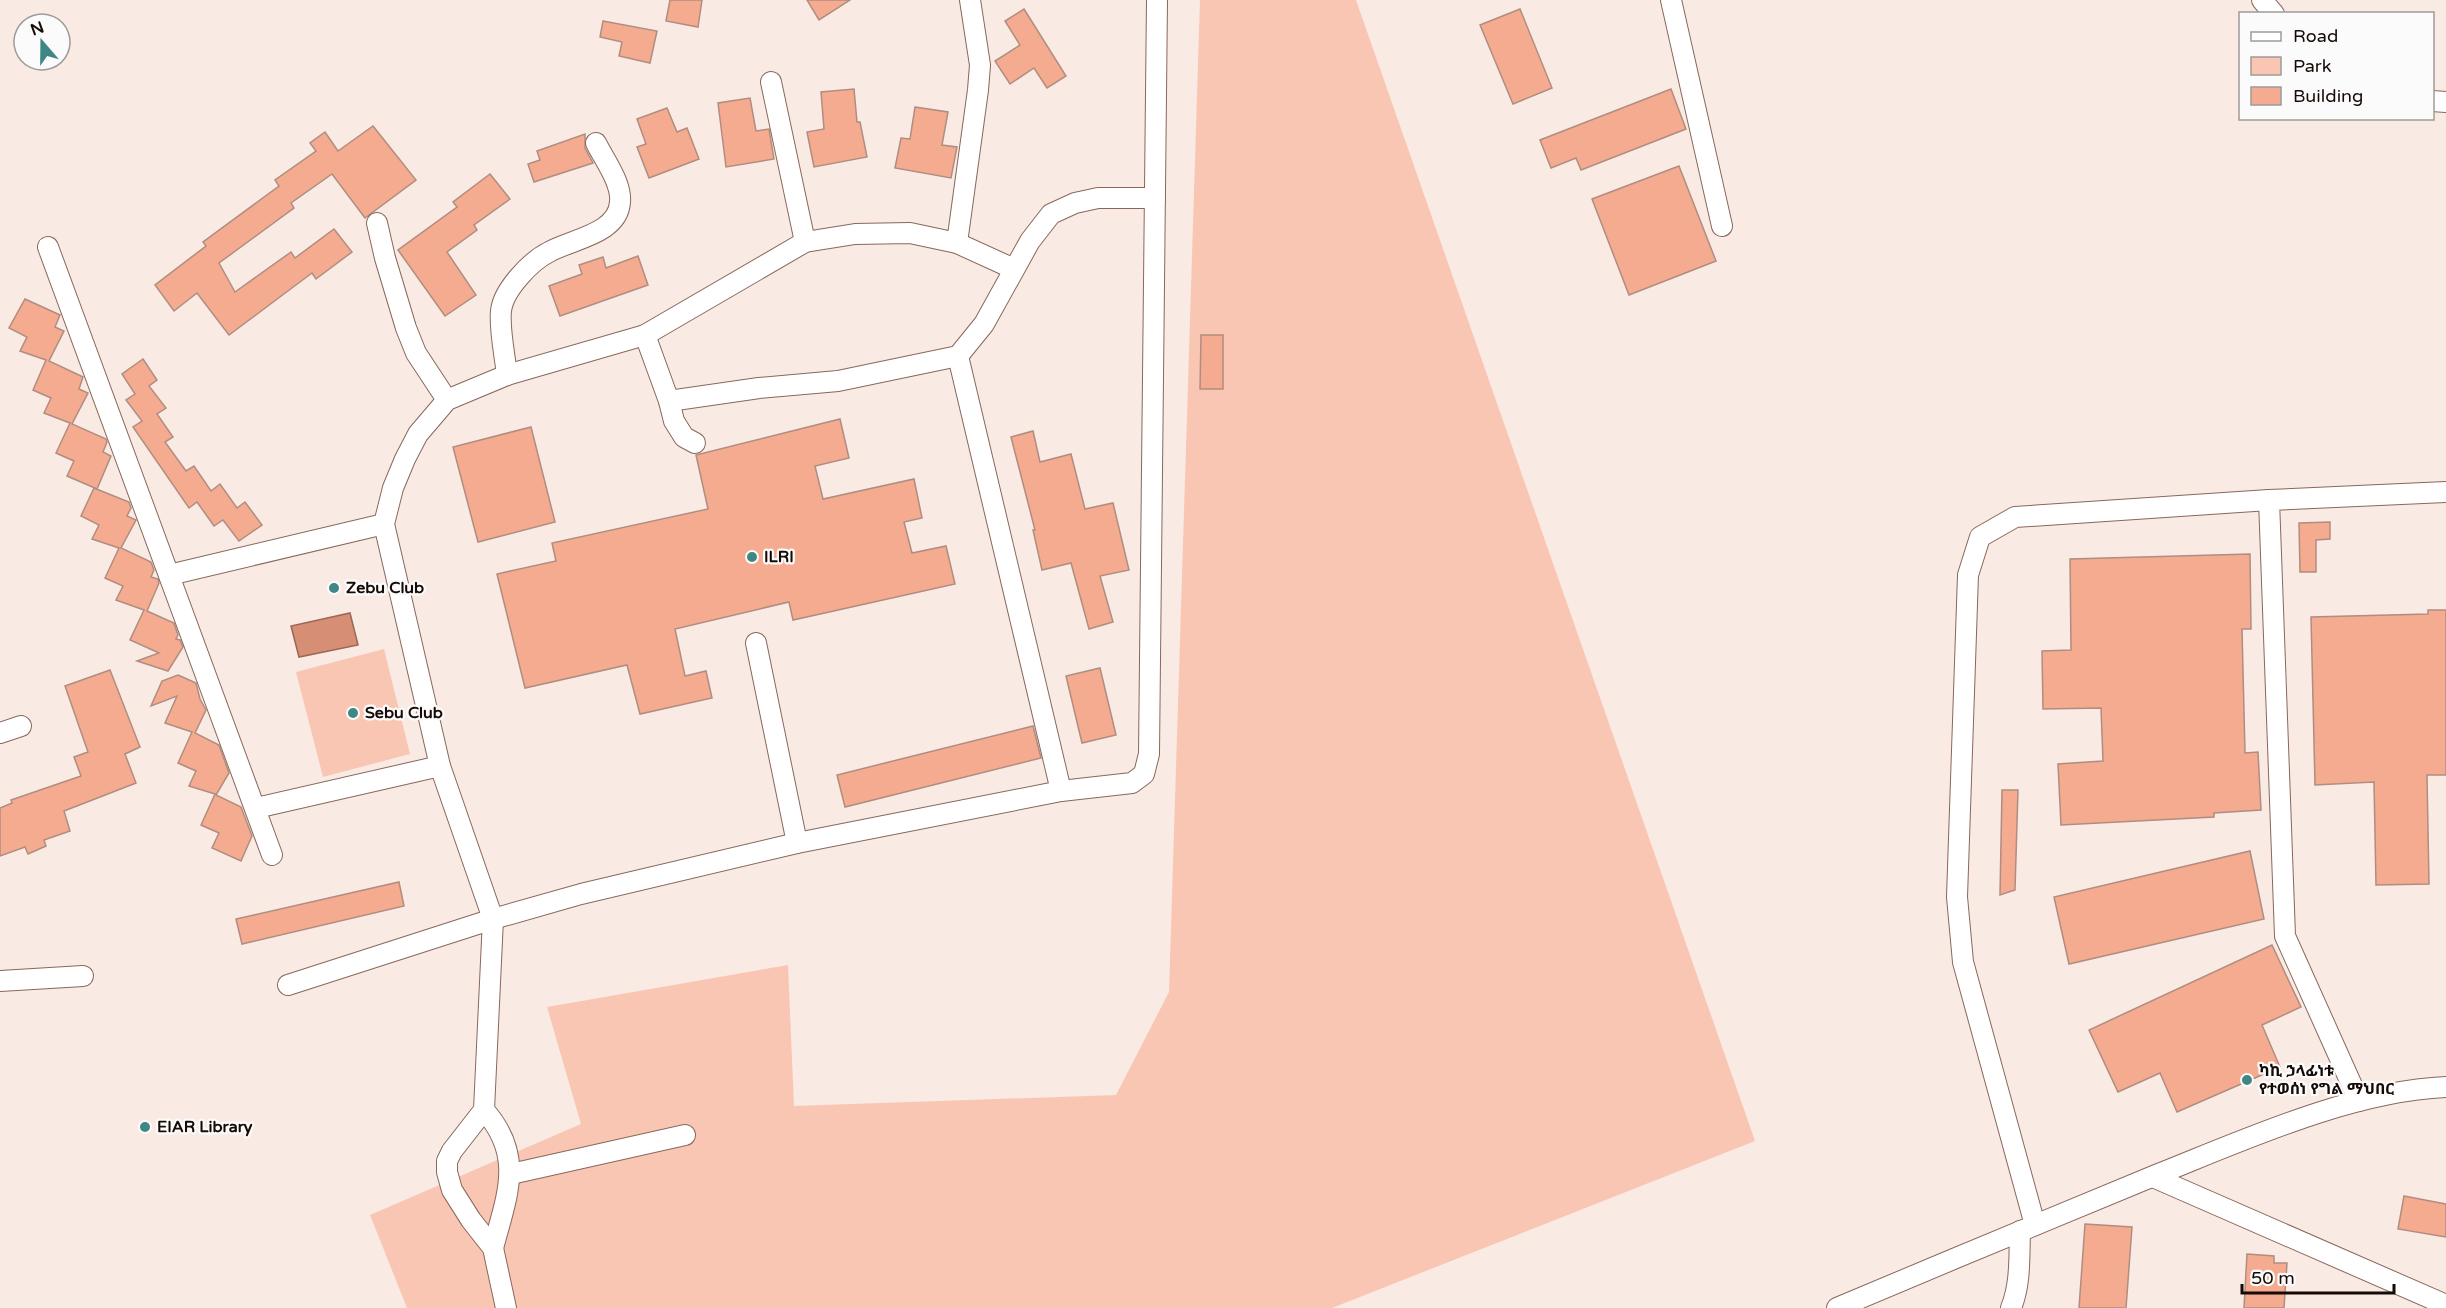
<svg xmlns="http://www.w3.org/2000/svg" width="2446" height="1308" font-family="'Varela Round','Noto Sans Ethiopic',sans-serif">
	<rect width="100%" height="100%" fill="#faeae4"/>
	<g fill="#f9c6b3">
		<path d="M1200,0H1356L1755,1141L1332,1308H407L370,1215L581,1124L547,1007L788,965L794,1106L1116,1095L1169,992Z"/>
		<path d="M384,649L410,754L323,777L296,672Z"/>
	</g>
	<path fill="#d68f74" stroke="#9c6753" stroke-width="1.5" d="M350,613L358,645L299,657L291,626Z"/>
	<g fill="#f4ab8f" stroke="#b08d80" stroke-width="1.5">
		<path d="M670,0H702L698,27L666,21Z"/>
		<path d="M807,0H850L819,20Z"/>
		<path d="M1024,9L1066,76L1047,88L1034,68L1010,84L995,61L1020,45L1005,21Z"/>
		<path d="M1520,9L1552,88L1513,104L1480,25Z"/>
		<path d="M603,21L657,31L650,63L619,56L622,42L600,37Z"/>
		<path d="M854,89L857,122H860L867,157L814,167L807,132L824,129L821,92Z"/>
		<path d="M1671,89L1686,129L1581,170L1576,158L1551,168L1540,140Z"/>
		<path d="M750,98L756,131L769,129L774,159L726,167L718,103Z"/>
		<path d="M915,107L948,112L942,145L957,147L951,178L895,168L901,138L910,139Z"/>
		<path d="M667,108L677,132L687,128L699,159L649,178L637,147L646,144L637,119Z"/>
		<path d="M373,126L416,180L365,218L332,174L291,203L294,208L219,263L235,292L291,252L295,258L334,229L352,252L316,279L312,273L229,335L197,293L174,311L155,285L206,246L203,242L279,186L275,180L316,151L310,143L325,132L338,151Z"/>
		<path d="M585,134V148L593,163L534,182L528,164L540,160L537,151Z"/>
		<path d="M1679,166L1716,261L1629,295L1592,199Z"/>
		<path d="M490,174L510,199L474,225L477,230L447,252L476,295L445,316L398,250L457,207L453,202Z"/>
		<path d="M638,256L648,285L560,316L549,286L582,274L579,265L603,257L606,268Z"/>
		<path d="M25,299L60,315L55,327L64,331L49,361L83,377L79,389L88,393L72,424L106,439L107,442L103,452L111,456L97,489L67,476L74,461L56,453L70,423L44,413L51,398L33,390L46,360L20,351L27,337L9,328Z"/>
		<path d="M1201,335H1223V389H1200Z"/>
		<path d="M143,359L157,380L149,386L166,408L157,414L173,437L165,442L186,471L194,466L211,491L220,484L237,508L245,502L262,525L239,541L223,520L214,526L197,502L189,508L133,427L142,421L126,400L135,394L122,374Z"/>
		<path d="M840,419L849,458L815,466L823,499L914,479L922,518L904,522L912,553L946,546L955,584L793,620L789,602L675,629L685,676L706,671L712,698L640,714L627,665L525,688L497,574L556,561L552,543L708,509L696,455Z"/>
		<path d="M531,427L555,522L478,542L453,447Z"/>
		<path d="M1033,431L1040,462L1071,454L1085,509L1113,503L1129,570L1100,576L1113,622L1089,629L1071,563L1042,570L1033,530H1035L1011,437Z"/>
		<path d="M94,488L129,502L131,508L127,516L136,520L121,548L151,562L154,570L151,577L158,579L159,583L147,611L174,623L178,635L176,639L180,640L183,647L168,671L137,661L159,653L130,640L144,610L116,600L123,586L105,578L119,548L92,539L99,525L81,516Z"/>
		<path d="M2330,522V539L2316,540V572H2300L2299,523Z"/>
		<path d="M2250,554L2251,629H2242L2245,753L2258,752L2261,810L2214,813V817L2061,825L2058,764L2103,761L2101,708L2043,709L2042,651L2071,650L2070,559Z"/>
		<path d="M2428,610H2446V775H2427L2429,884L2376,885L2374,782L2315,785L2311,617L2428,614Z"/>
		<path d="M1100,668L1116,735L1082,743L1066,676Z"/>
		<path d="M110,670L140,747L125,754L136,783L64,811L70,831L44,840L46,846L28,854L25,847L0,856V808L12,803L11,800L81,776L74,757L88,752L65,686Z"/>
		<path d="M178,675L196,683L200,699L206,710L195,733L219,745L229,773L216,795L241,807L252,836L241,861L212,848L219,833L201,825L215,794L189,786L196,771L178,763L192,732L165,723L177,696L151,706L162,681Z"/>
		<path d="M1033,726L1041,758L845,807L837,775Z"/>
		<path d="M2002,790H2018L2015,890L2000,895Z"/>
		<path d="M2250,851L2264,919L2069,964L2054,897Z"/>
		<path d="M399,882L404,906L242,944L236,919Z"/>
		<path d="M2272,945L2301,1007L2262,1025L2280,1067L2177,1112L2160,1073L2118,1092L2089,1030Z"/>
		<path d="M2404,1196L2446,1204V1237L2398,1229Z"/>
		<path d="M2085,1224L2132,1227L2126,1308H2079Z"/>
		<path d="M2247,1254L2274,1256V1263H2287L2284,1308H2244Z"/>
	</g>
	<g fill="none" stroke-linecap="round" stroke-linejoin="round">
		<defs>
			<g id="minor">
				<path d="M970,0L980,65L978,90L957,243L910,233L855,234L805,242L645,335L507,375L447,400L418,434L405,459L393,488L384,524L440,766L493,919L581,894L797,843L1061,791L1132,783L1144,774L1149,754L1157,0"/>
				<path d="M1671,0L1722,226"/>
				<path d="M2262,0L2274,14"/>
				<path d="M771,82L805,242"/>
				<path d="M2432,101L2446,102"/>
				<path d="M377,223L385,258L406,328L416,353L447,400"/>
				<path d="M957,243L1014,269"/>
				<path d="M48,247L272,855"/>
				<path d="M645,335L669,401L674,421L684,437L695,443"/>
				<path d="M958,356L1061,791"/>
				<path d="M507,375C505,356 499,329 501,311C503,290 531,261 549,252C572,239 618,234 620,202C622,183 604,159 596,143"/>
				<path d="M669,401L759,388L838,381L958,356L984,324L1030,241L1051,214L1075,203L1098,198H1155"/>
				<path d="M169,575L384,524"/>
				<path d="M756,643L797,843"/>
				<path d="M0,733L21,726"/>
				<path d="M256,808L440,766"/>
				<path d="M0,981L83,976"/>
				<path d="M288,985L493,919L484,1110L452,1151L447,1161V1172L452,1190L471,1220L493,1248L506,1308"/>
				<path d="M2359,1101L2285,936L2269,500L2446,492"/>
				<path d="M484,1110C525,1156 507,1195 493,1248"/>
				<path d="M511,1174L685,1135"/>
				<path d="M2153,1177L2446,1305"/>
				<path d="M2035,1225L1963,962L1957,897L1968,575L1980,537L2015,517L2269,500"/>
				<path d="M1837,1308C1943,1263 2050,1219 2156,1175C2244,1140 2351,1091 2446,1087"/>
				<path d="M2011,1308C2021,1283 2019,1257 2020,1231"/>
			</g>
		</defs>
		<use href="#minor" stroke="#88685b" stroke-width="22"/>
		<use href="#minor" stroke="#fff" stroke-width="20"/>
	</g>
	<g fill="#3f8784" stroke="#fbfbfb" stroke-width="2">
		<circle cx="752" cy="557" r="6"/>
		<circle cx="334" cy="588" r="6"/>
		<circle cx="353" cy="713" r="6"/>
		<circle cx="2247" cy="1080" r="6"/>
		<circle cx="145" cy="1127" r="6"/>
	</g>
	<g text-anchor="middle" dominant-baseline="central" stroke-width="4.5" stroke-linejoin="round" paint-order="stroke">
		<g font-size="16" font-weight="bold" fill="#160a06" stroke="#fbfbfb" text-anchor="start">
			<text x="764" y="557">ILRI</text>
			<text x="346" y="588">Zebu Club</text>
			<text x="365" y="713">Sebu Club</text>
			<text x="2259" y="1071">ካኪ ኃላፊነቱ<tspan x="2259" dy="18">የተወሰነ የግል ማህበር</tspan></text>
			<text x="157" y="1127">EIAR Library</text>
		</g>
	</g>
	<rect x="2239" y="12" width="195" height="108" fill="#fbfbfb" stroke="#9f9b99" stroke-width="1.5"/>
	<rect x="2251" y="32" width="30" height="9" fill="#ffffff" stroke="#9f9b99" stroke-width="1.5"/>
	<text x="2293" y="42" font-size="18" fill="#160a06">Road</text>
	<rect x="2251" y="57" width="30" height="18" fill="#f9c6b3" stroke="#9f9b99" stroke-width="1.5"/>
	<text x="2293" y="72" font-size="18" fill="#160a06">Park</text>
	<rect x="2251" y="87" width="30" height="18" fill="#f4ab8f" stroke="#9f9b99" stroke-width="1.5"/>
	<text x="2293" y="102" font-size="18" fill="#160a06">Building</text>
	<g transform="translate(42 42) rotate(340)"><circle r="28" fill="#fbfbfb" stroke="#9f9b99" stroke-width="1.5"/>
	<path d="M0-4.5L10 22L0 15L-10 22Z" fill="#3f8784"/>
	<text y="-9" font-size="16" font-weight="bold" text-anchor="middle" fill="#160a06">N</text>
	</g>
	<path d="M2242 1284v9h152v-9" fill="none" stroke="#160a06" stroke-width="3"/>
	<text x="2251" y="1284" font-size="18" fill="#160a06" stroke="#fbfbfb" stroke-width="4.5" paint-order="stroke">50 m</text>
</svg>
